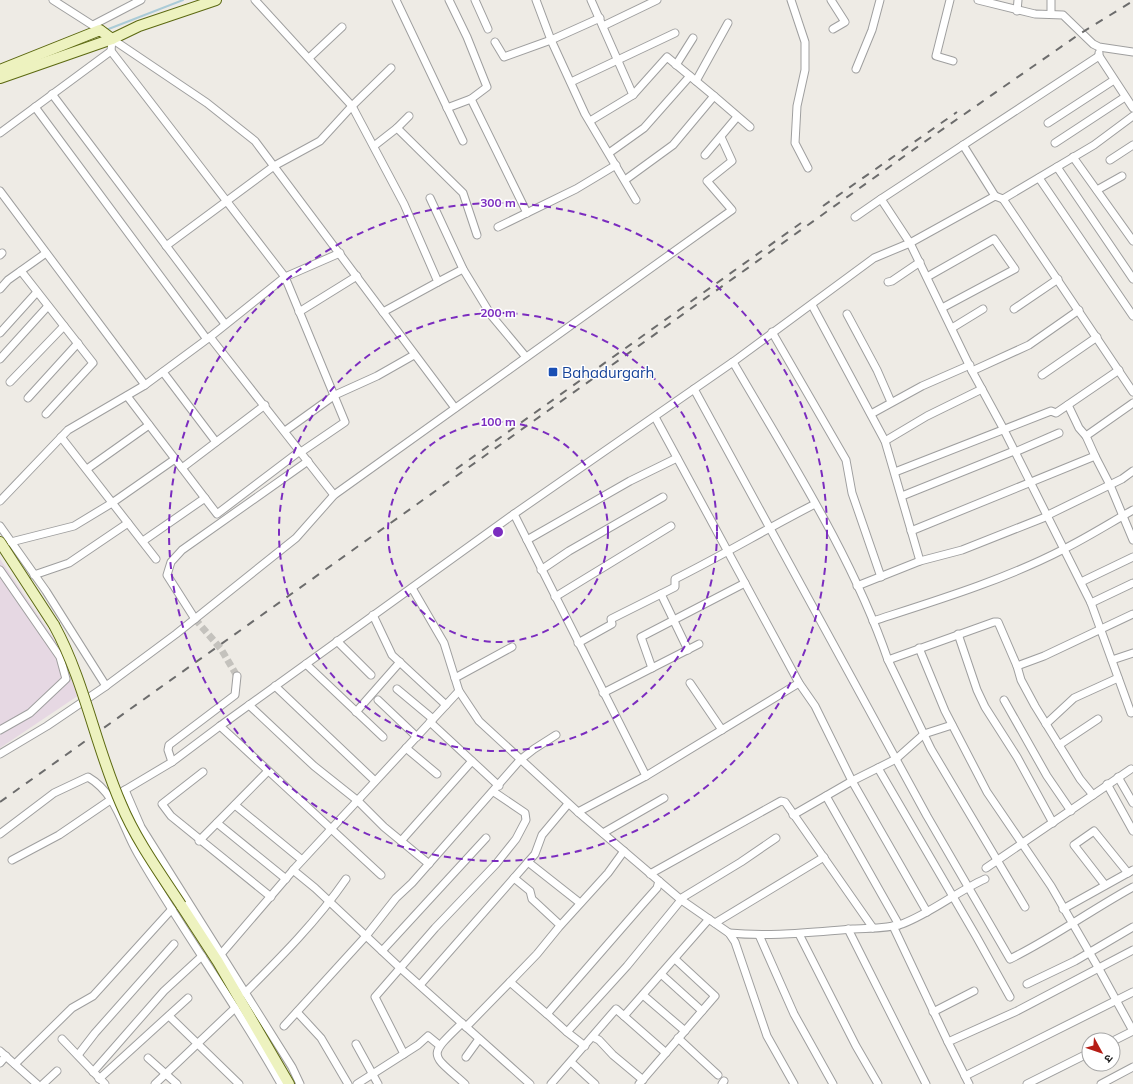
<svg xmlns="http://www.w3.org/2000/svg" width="1133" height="1084" font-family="Mulish,'Noto Sans Devanagari',sans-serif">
	<rect width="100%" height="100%" fill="#eeebe5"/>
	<path fill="#e6d8e3" d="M0,559L54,639L82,693L0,748Z"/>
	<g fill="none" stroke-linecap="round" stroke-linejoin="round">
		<path stroke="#aacbd7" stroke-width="2" d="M106,30L183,0"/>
		<path stroke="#c4c2bd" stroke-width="7" stroke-dasharray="7 3.5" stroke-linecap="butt" d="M195,619L221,649L237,676"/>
		<defs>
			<g id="street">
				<path d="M53,0L100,30"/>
				<path d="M255,0L352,106L404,204L438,282L383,312"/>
				<path d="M396,0L463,141"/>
				<path d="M475,0L488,29"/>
				<path d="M536,0L551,40L585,114L636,200"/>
				<path d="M591,0L633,95"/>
				<path d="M791,0L805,42V70L797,106L795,143L808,168"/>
				<path d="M831,0L845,22L833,29"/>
				<path d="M950,0L936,56L953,61"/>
				<path d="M978,0L1035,14L1063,15L1093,44L1099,47L1133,52"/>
				<path d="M1017,11L1018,0"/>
				<path d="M1051,14V0"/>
				<path d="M93,25L141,0"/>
				<path d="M603,26L657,0"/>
				<path d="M495,42L504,57L551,40L600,18"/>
				<path d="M111,51L285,277L345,422L301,452"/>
				<path d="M1099,53V56L1133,108"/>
				<path d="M309,58L342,27"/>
				<path d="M676,65L693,38"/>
				<path d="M856,69L872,30L880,0"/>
				<path d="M696,81L728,23"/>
				<path d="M571,82L675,33"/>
				<path d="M52,94L225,324"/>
				<path d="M714,96L750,127"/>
				<path d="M471,99L527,213"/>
				<path d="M35,107L206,338"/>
				<path d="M447,108L471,99L487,87L467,37L449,0"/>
				<path d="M590,121L633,95L667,57L714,96L673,145L625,180"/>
				<path d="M1048,123L1114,80"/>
				<path d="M397,128L409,116"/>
				<path d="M0,133L111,51L112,39L207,103L255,141L455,408"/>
				<path d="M1055,143L1125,97"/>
				<path d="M963,145L995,196"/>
				<path d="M374,146L397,128L463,193L477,235"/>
				<path d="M609,153L644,128L690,76"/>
				<path d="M705,155L737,117"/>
				<path d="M1073,157L1133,241"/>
				<path d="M1110,160L1133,145"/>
				<path d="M1057,167L1133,279"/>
				<path d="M1039,178L1133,316"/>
				<path d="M1097,190L1122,176"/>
				<path d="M0,191L145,385"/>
				<path d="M430,198L463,269L491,315L526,357"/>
				<path d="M1003,199L1133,392"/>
				<path d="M855,217L881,199"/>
				<path d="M498,227L576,189L616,165"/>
				<path d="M166,246L274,166L320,141L352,106L391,68"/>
				<path d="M0,255L2,253"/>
				<path d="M21,271L93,363L46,414"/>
				<path d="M927,277L994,239L1015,269L942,308"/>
				<path d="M438,282L463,269"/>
				<path d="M888,282L892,281L920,262"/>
				<path d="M0,289L8,280L46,253"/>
				<path d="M813,307L885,441L920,561"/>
				<path d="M1014,309L1058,279"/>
				<path d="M1079,310L1029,345L972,371L1003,428L1091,603L1131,713L1133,712"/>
				<path d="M299,312L357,276"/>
				<path d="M847,314L877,370L891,402"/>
				<path d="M952,328L983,309"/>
				<path d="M772,332L846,460L852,493L881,577"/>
				<path d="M0,333L37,292"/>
				<path d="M210,337L334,495"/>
				<path d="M0,359L48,306"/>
				<path d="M733,362C788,457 852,555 888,660L994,622H998L1017,666L1021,680L1035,706L1080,779L1093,795L1131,769"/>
				<path d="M972,371L910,243L881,199L1099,56"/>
				<path d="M163,372L216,442"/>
				<path d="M1042,375L1097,337"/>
				<path d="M10,382L64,326"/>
				<path d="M694,389L927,816L1010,959C1053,938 1091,910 1133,887"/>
				<path d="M127,396L217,514L300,451"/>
				<path d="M28,398L78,343"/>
				<path d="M1068,405L1079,428L1086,436"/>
				<path d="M871,414L922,386L970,365"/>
				<path d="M655,417L799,683L815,706L852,781L927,912"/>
				<path d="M285,431L335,395L377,376L414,355"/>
				<path d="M61,437L156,559"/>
				<path d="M885,441L927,416L982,389"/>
				<path d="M1015,452L1059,433"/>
				<path d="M1095,456L1110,485L1133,540"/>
				<path d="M182,468L265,405"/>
				<path d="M87,469L149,425"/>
				<path d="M895,472L1051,411L1056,413L1119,370"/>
				<path d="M902,496L1014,451"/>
				<path d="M0,501L68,430L145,385L210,337L285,277L340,253"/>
				<path d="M514,514L646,776"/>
				<path d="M1048,515L1122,479L1133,471"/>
				<path d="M0,526L46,591L106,686L176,634L296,538L334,495L732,210L707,181L732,161L721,137"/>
				<path d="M911,531L1095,456L1086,436L1133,403"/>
				<path d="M527,540L630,481L677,458"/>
				<path d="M143,541L205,498"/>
				<path d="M11,542L74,526L112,503L175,459"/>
				<path d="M0,570L60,657L66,679L30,713L0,730"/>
				<path d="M541,570L569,551L663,497"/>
				<path d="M34,575L69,563L128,523"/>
				<path d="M1081,582L1133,557"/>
				<path d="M857,586L920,561L962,550L1048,516"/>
				<path d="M412,588L444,643L459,691L479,721L578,812L680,899L729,933L735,942L767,1036L794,1084"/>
				<path d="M661,594L688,650"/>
				<path d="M555,597L671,526"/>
				<path d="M1091,603L1133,583"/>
				<path d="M373,615L392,655L446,705"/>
				<path d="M195,619L167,575L171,562L182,550L308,461"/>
				<path d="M873,621C938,600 1004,580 1064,549C1088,537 1110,523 1133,510"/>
				<path d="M958,634L977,690L985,707L1017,757L1053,823"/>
				<path d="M337,641L371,675"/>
				<path d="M578,643L612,624L611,619L675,587V579C723,555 768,528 815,504"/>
				<path d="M919,648L945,711L987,792L1051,886L1099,969L1133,1031"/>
				<path d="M888,660L931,749L1025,907"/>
				<path d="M1112,660L1133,653"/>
				<path d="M306,664L383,737"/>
				<path d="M1017,666L1044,656L1133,614"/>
				<path d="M652,668L641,637L745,583"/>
				<path d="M455,678L512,647"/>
				<path d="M690,683L722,730"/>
				<path d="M275,686L375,781"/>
				<path d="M397,689L433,719"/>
				<path d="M603,693L699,644"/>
				<path d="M378,700L417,737"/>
				<path d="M1004,700L1047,776L1071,811"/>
				<path d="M249,705L314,766L358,801L384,827L429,864"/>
				<path d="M356,712L400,662"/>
				<path d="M430,722L472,761"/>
				<path d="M1046,724L1074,698L1118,678"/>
				<path d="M220,726L514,514L733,362L874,258L910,243L995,196L1003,199L1094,145L1133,116"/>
				<path d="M1059,745L1098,719"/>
				<path d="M406,748L437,774"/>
				<path d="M0,754L47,726L106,686"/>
				<path d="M172,762L168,750L169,745L235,695L237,676"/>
				<path d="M878,768L976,936L1010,997"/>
				<path d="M203,772L162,804L171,816L271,897"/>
				<path d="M1118,777L1133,803"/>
				<path d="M1107,784L1133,831"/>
				<path d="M125,790L141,827L292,1067L300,1084"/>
				<path d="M826,796L899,925"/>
				<path d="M235,805L302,860"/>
				<path d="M578,812L646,776L799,683"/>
				<path d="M793,815L852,781L896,759L924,734L952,725"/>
				<path d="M217,823L286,879"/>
				<path d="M603,833L664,798"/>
				<path d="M0,834L54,793L88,777C117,794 122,827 138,854C183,932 237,1005 281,1084"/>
				<path d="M199,841L268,771"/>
				<path d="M401,841L472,761L499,786"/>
				<path d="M12,860L59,835L125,790L172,762L220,726L381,875"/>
				<path d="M528,862L580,903"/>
				<path d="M986,868L1093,795"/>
				<path d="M293,870L315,888L398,966L530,1084"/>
				<path d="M650,874L781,801L785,802L873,928"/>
				<path d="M514,878L530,891L532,899L560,925"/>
				<path d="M1105,885L1074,845L1094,831L1128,873"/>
				<path d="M680,899L741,862L776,838"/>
				<path d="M1063,909L1133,870"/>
				<path d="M715,923L824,857"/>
				<path d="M893,926L948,1042"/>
				<path d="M848,929L926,1084"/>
				<path d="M729,933C770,937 812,932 853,929C869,928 887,929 902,924C931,913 956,892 985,879"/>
				<path d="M799,934L856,1046L878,1084"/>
				<path d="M759,935L794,1014L833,1084"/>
				<path d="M382,951L486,838"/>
				<path d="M222,953L295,868L459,691"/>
				<path d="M661,974L702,1011"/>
				<path d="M1027,984L1075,961L1133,927"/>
				<path d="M420,985L535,854L542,835L568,804"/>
				<path d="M245,993C281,957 317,921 346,879"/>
				<path d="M643,995L685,1031"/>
				<path d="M297,1012L321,1038L348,1084"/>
				<path d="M933,1012L974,991"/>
				<path d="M547,1014L510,982L537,954L559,927L608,873L624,851"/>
				<path d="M169,1016L239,1084"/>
				<path d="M624,1016L709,919"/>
				<path d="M462,1023C427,1057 430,1053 465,1084"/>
				<path d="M284,1026L366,936L396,898L412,883L520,760L534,749L556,735"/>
				<path d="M466,1027L510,982"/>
				<path d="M567,1032L547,1014L641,906L657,888L659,881"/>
				<path d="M593,1037L599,1040L613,1055L643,1080"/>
				<path d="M678,1038L718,1075"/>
				<path d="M62,1039L105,1084"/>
				<path d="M1113,1041L1133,1031"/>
				<path d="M356,1044L378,1084"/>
				<path d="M585,1046L567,1032L627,966L681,900"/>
				<path d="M0,1051L37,1084"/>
				<path d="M404,1054L375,997L435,928L496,864L516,839L526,820L525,813L494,792"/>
				<path d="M78,1055L95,1033L174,944"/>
				<path d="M466,1057L479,1039"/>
				<path d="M148,1058L177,1084"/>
				<path d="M571,1062L595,1084"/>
				<path d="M0,1063L6,1056"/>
				<path d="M15,1064L72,1008L93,996L172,909"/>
				<path d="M93,1072L164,991L202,956"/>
				<path d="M965,1076L1133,992"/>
				<path d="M99,1079L188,998"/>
				<path d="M43,1084L57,1071"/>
				<path d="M155,1084L235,1008"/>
				<path d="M357,1084L418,1045L428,1036L439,1045"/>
				<path d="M551,1084L616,1009L666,1053"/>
				<path d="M639,1084L715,996L675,959"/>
				<path d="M722,1084L724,1081"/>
				<path d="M969,1084L948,1042L1017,1011L1133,950"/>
				<path d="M1027,1084L1089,1053"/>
				<path d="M1101,1084L1133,1067"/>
			</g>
			<g id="secondary">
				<path d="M0,70L100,30L112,39"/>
				<path d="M0,78L112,39L139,26L216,0"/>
				<path d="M0,542L54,625"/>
				<path d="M181,905L218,962L289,1084"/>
			</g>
		</defs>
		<use href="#street" stroke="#9f9f9f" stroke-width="9"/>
		<use href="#secondary" stroke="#5c6911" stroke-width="12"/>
		<use href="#street" stroke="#fff" stroke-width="7"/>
		<use href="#secondary" stroke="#edf2bf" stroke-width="10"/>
		<g stroke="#6c6c6c" stroke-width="2" stroke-dasharray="8 8" stroke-linecap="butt">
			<path d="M823,206L957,112"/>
			<path d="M456,469L801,223"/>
			<path d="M0,802L920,145L1081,33L1133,1"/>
		</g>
		<defs>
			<path id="secondary-bridge" d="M54,625C85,682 95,745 121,804C136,840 160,873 181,905"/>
		</defs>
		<use href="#secondary-bridge" stroke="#5c6911" stroke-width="12" stroke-linecap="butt"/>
		<use href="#secondary-bridge" stroke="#edf2bf" stroke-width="10"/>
	</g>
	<g fill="none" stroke="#7b2cbf" stroke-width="2" stroke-dasharray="7 5">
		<circle cx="498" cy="532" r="110"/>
		<circle cx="498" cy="532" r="219"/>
		<circle cx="498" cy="532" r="329"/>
	</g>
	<rect fill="#1a4fb4" stroke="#fff" stroke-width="1.5" x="548" y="367" width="10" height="10" rx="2"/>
	<g text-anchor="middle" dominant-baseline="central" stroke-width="3" stroke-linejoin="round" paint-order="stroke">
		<g font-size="15" fill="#164399" stroke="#fff" text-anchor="start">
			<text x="562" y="372">Bahadurgarh</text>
		</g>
	</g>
	<circle cx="498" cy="532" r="6" fill="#7b2cbf" stroke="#fff" stroke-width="2"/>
	<g font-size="12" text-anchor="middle" font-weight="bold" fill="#7b2cbf" stroke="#fff" stroke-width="3" stroke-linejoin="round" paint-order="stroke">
		<text x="498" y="207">300 m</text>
		<text x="498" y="317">200 m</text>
		<text x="498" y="426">100 m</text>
	</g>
	<g transform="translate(1101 1052) rotate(130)"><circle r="19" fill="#ffffff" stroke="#a5a5a5"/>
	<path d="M0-3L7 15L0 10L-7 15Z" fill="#b61d16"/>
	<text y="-6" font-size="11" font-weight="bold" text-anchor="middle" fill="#1e1e1e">उ</text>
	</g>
</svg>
